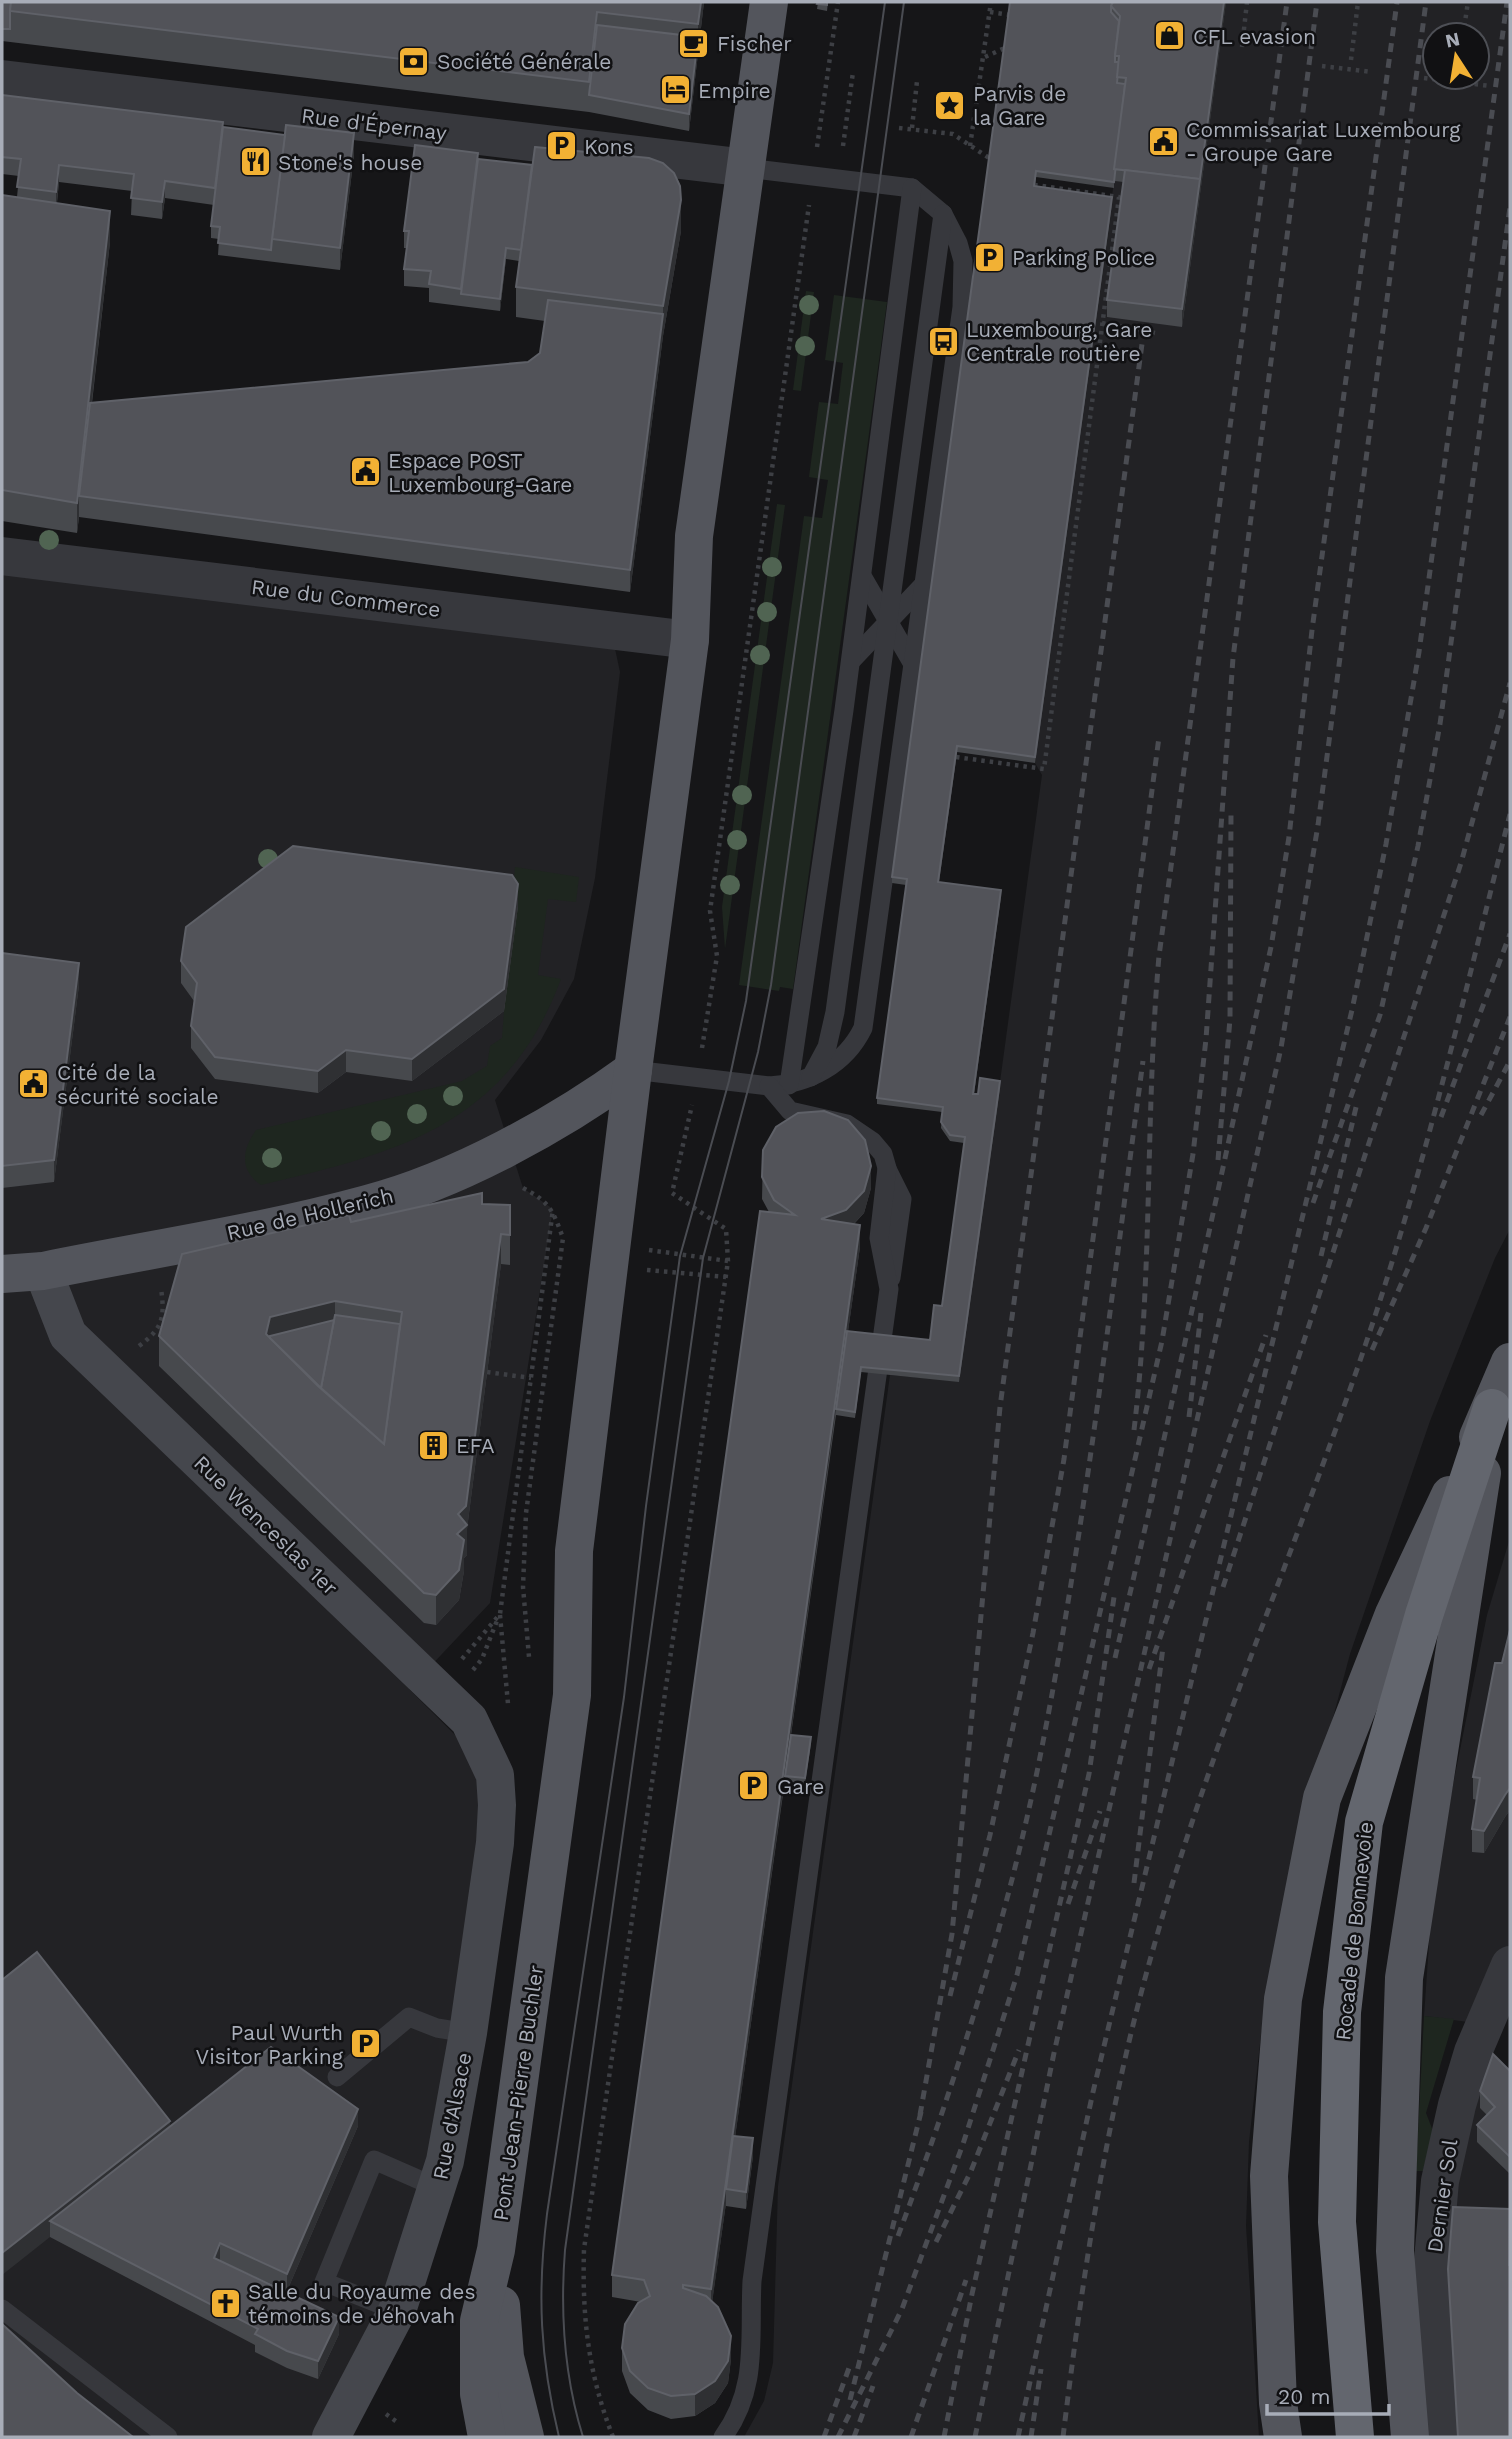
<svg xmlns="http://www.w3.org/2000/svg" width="1512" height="2439" font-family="'Work Sans',sans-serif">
	<rect width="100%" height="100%" fill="#161618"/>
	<g fill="#222225" fill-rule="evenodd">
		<path d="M1226,2H1510V1229L1495,1258L1430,1421L1350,1654L1298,1849L1261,2035L1249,2142L1246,2226L1259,2437H744L764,2401L773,2363L778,2186L890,1375L959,1381L1042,775L1035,763L1114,181L1200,191ZM1435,35H1477V77H1435Z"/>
		<path d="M2,556L611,630L620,672L595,878L574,979L541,1040L495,1100L523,1188L553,1209L490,1603L409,1689L495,1775L451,2086L387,2289L313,2437H2Z"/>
		<path d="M1510,1538V1965L1483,2024L1424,2016L1431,1915L1451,1795L1487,1615Z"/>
		<path d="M1473,2052L1510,2088V2221L1453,2218Z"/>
	</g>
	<g fill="#1e261f">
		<path d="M806,291L814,292L801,391L793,390Z"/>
		<path d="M834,295L887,302L793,989L780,987L779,991L739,985L804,516L822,518L828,480L809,477L819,402L838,404L843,363L825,360Z"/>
		<path d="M777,504L785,505L725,949L722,907Z"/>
		<path d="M515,867L579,877L576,902L548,899L538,975L561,979C507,1125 398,1153 261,1185C239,1170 242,1150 256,1130L462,1081L487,1066L490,1046L502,1038Z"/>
		<path d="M1424,2016L1454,2019L1426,2113L1433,2131L1423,2171H1416Z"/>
	</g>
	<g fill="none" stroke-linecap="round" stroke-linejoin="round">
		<g stroke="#3d3f44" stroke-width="4.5" stroke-dasharray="3.5 5" stroke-linecap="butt">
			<path d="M990,12L1010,15"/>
			<path d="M1463,35L1468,2"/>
			<path d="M1242,47L1247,2"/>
			<path d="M985,57L1009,46"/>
			<path d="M1351,60L1358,2"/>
			<path d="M1322,66L1372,72"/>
			<path d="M1424,78L1490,86"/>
			<path d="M899,128L953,134L992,160"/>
			<path d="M912,128L917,81"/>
			<path d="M843,146L853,72"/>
			<path d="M970,146L991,2"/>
			<path d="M817,147L838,2"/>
			<path d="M1102,323L1155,333"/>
			<path d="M956,757L1044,769L1119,197L1035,185"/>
			<path d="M702,1048L717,956L710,911L809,205"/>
			<path d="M523,1188C550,1202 553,1211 563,1238L526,1513L523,1587L529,1657"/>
			<path d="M649,1250L728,1261"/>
			<path d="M647,1270L726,1277"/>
			<path d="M139,1346C163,1328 165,1318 161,1288"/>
			<path d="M487,1372L531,1378"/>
			<path d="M500,1615L508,1704"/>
			<path d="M462,1659L500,1614L553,1209"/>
			<path d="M473,1670L482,1659L498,1618"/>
			<path d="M386,2414L397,2422"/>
			<path d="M613,2437C588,2373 582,2317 584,2249L728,1261L726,1229L672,1193L692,1105"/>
		</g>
		<g stroke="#37383d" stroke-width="19">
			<path d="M862,576L914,666"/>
			<path d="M851,661L926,582"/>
			<path d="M633,1070L769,1086C808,1084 845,1065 863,1028L962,307L963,261L958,243L943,214L912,188L747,168"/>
			<path d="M811,1077L827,1047L835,1012L943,214"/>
			<path d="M789,1085L844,710L912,188"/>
			<path d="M887,1169L902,1199L891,1278"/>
			<path d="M337,2077L409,2017L437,2028L468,2033"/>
			<path d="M2,2309L168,2437"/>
			<path d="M397,2311L324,2282L374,2160L438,2188"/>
			<path d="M723,2437C759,2388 749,2338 752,2281L889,1289L879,1238L887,1168L883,1154L872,1141L847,1124L790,1111L769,1086"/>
		</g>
		<g stroke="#37383d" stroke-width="38">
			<path d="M2,79L747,168"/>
			<path d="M2,556L690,640"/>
			<path d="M1444,2437L1431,2283L1440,2181L1457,2105L1473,2052L1510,1965"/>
		</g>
		<path stroke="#45474d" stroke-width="38" d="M43,1271L68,1335L469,1720L495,1775L497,1805L495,1843L468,2033L445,2161L397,2311L331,2437"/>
		<g stroke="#53555c" stroke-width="38">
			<path d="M2,1274L43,1271C151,1249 261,1233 367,1204C456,1181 559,1124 633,1070"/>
			<path d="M1478,1437L1510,1362"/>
			<path d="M501,2305L505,2357L525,2437"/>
			<path d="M487,2437L479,2394V2321L496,2250L572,1695L574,1551L633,1070L690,640L694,536L769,2"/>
			<path d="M1283,2437L1278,2403L1269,2176L1283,1999L1322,1798L1394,1614L1450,1495"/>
			<path d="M1410,2437L1395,2251L1404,1978L1482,1473"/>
		</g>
		<path stroke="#63666e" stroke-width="38" d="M1355,2437L1337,2222L1342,2012L1364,1822L1424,1615L1492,1408"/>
		<g stroke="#4a4c52" stroke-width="2">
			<path d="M559,2437C540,2358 537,2294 547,2214L624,1697L646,1506L680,1256L729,1081L746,1001L885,2"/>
			<path d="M583,2437C564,2376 560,2314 565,2250L703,1258L758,1052L771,985L904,2"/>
		</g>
		<g stroke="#4a4c52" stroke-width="5" stroke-dasharray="9 7" stroke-linecap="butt">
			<path d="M1481,1115L1510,1061"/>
			<path d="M1441,1117L1510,934"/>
			<path d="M1218,1160L1230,1019L1231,814"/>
			<path d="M1313,1203L1380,1015L1418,846L1440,724L1510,207"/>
			<path d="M1321,1256L1357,1103"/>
			<path d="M1372,1350L1426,1228L1510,1017"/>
			<path d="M1189,1417L1201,1313"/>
			<path d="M1134,1430C1153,1273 1145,1114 1159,956L1287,2"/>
			<path d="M1150,1503L1271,947L1289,837L1312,630L1397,2"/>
			<path d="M1223,1587L1461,863L1510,683"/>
			<path d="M1115,1658L1153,1494"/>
			<path d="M1149,1669L1266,1335"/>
			<path d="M1134,1883L1163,1647"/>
			<path d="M1068,1904L1100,1811"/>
			<path d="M950,1996L990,1835L1033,1633L1064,1459L1159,737"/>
			<path d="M920,2115L952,1934L1000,1407L1142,344"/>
			<path d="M898,2236C955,2083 1005,1927 1038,1767C1085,1534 1111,1297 1143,1061"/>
			<path d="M936,2242L971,2171L1019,2050"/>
			<path d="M850,2400L922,2108"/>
			<path d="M824,2437L849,2368"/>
			<path d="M838,2437L902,2309L963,2144L1017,1975L1162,1341L1193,1154L1206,1039L1233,658L1317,2"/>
			<path d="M854,2437L873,2386"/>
			<path d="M911,2437L966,2280"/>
			<path d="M944,2437L972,2294L1089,1774L1114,1597"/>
			<path d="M975,2437L1054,2053L1281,1048L1318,825L1426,2"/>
			<path d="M1018,2437L1093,2092L1352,1010L1386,844L1419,652L1507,2"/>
			<path d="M1031,2437L1041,2369"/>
			<path d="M1063,2437C1083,2272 1108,2106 1154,1946C1211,1742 1297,1546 1365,1346C1424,1172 1465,992 1510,814"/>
		</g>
	</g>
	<g fill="#506452">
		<circle cx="809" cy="305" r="10"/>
		<circle cx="805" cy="346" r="10"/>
		<circle cx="49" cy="540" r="10"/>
		<circle cx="772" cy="567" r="10"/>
		<circle cx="767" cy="612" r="10"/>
		<circle cx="760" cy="655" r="10"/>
		<circle cx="742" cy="795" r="10"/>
		<circle cx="737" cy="840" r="10"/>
		<circle cx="268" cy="859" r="10"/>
		<circle cx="730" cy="885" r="10"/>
		<circle cx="453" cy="1096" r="10"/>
		<circle cx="417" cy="1114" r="10"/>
		<circle cx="381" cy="1131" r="10"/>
		<circle cx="272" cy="1158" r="10"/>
	</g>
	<g fill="#47494d">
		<path d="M2,2H704L689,131L589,112L2,41Z"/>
		<path d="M818,2H828L827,11L817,9Z"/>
		<path d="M1010,2H1226L1182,327L1107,317V300L1123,182L1114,181V188L1036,177L1035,186L1112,203L1035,763L957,752L939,882L1001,896L974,1094H978L1000,1087L959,1382L861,1372L855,1418L836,1415L791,1735L811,1743L805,1784L785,1782V1780L735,2137L753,2156L746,2209L726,2206V2203L712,2302L731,2359L728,2383L715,2403L695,2416L671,2419L648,2410L630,2393L622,2371V2348L641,2302L612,2297V2275L769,1212L762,1199L763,1150L871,1188L864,1213L854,1224L860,1247L848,1331L930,1340L942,1306L964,1143L950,1141L941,1128L942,1112L877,1104V1098L906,885L892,883V877Z"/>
		<path d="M2,95L223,128L354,155L340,270L218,255L219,239L211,238V226L214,205L165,198L162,219L131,215L132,191L59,182L57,203L110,242L92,403L528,362L540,353L545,321L516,317V287L519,261L506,259L500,311L429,302V288L404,286V269L407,248H404V231L478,159L681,231L663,336L630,592L79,517L77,533L2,521V195L17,197L19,176L2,174Z"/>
		<path d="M518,906L504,1011L412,1081L346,1072L318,1093L215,1079L191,1048V1026L194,1001L181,983V961Z"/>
		<path d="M2,953L79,985L54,1182L2,1188Z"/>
		<path d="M482,1204L510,1205V1265L501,1264L467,1529V1555L464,1558V1571L459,1600L436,1625L424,1623L159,1366V1336L351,1222Z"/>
		<path d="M1510,1630V1810L1505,1817L1484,1853L1472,1852V1829L1477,1800L1473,1799V1777Z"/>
		<path d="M2,1980L170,2126H358L287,2291L220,2261L339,2334L318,2379L287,2368L255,2352V2345L50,2237Z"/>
		<path d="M1510,2071V2174L1477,2142V2125L1487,2115L1480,2108V2091Z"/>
		<path d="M1509,2265L1510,2437H1458L1448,2269Z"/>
	</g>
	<g fill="#2f3033">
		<path d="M701,2H704L689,131V114L698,37V24Z"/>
		<path d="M1224,2H1226L1182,327V309Z"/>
		<path d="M597,12V43L589,95V82Z"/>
		<path d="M354,133V155L340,270V248Z"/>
		<path d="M59,165V182L56,210V192Z"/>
		<path d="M165,181V198L162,219V202Z"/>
		<path d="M1112,197V203L1035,763V757Z"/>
		<path d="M681,200V231L663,336V306Z"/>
		<path d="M110,211V242L81,496H79V517L77,533V503Z"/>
		<path d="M506,248V259L500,311V299Z"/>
		<path d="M663,314V336L630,592V570Z"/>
		<path d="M957,746V752L938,887V882Z"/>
		<path d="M518,884V906L504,1011L412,1081V1059Z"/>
		<path d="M1001,890V896L973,1100V1094Z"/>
		<path d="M79,963V985L54,1182V1160Z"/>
		<path d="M346,1050V1072L318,1093V1071Z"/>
		<path d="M1000,1081V1087L959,1382V1376Z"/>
		<path d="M871,1166V1188L864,1213L846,1232L821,1219Z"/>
		<path d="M860,1225V1247L837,1410L836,1409L728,2189H726V2203L711,2311V2289Z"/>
		<path d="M501,1234V1264L467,1529V1555L464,1558V1571L459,1600L436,1625V1595L458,1514Z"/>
		<path d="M335,1301V1332L270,1348L266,1334L270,1317Z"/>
		<path d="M1510,1788V1810L1505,1817L1484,1853V1831L1505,1795Z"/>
		<path d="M358,2109V2126L287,2291V2274Z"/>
		<path d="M170,2121V2144L50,2221V2237L2,2275V2253Z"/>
		<path d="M753,2138V2156L746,2209V2192Z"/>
		<path d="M220,2243V2260L214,2258Z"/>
		<path d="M339,2317V2334L318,2379V2361Z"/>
		<path d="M731,2336V2359L728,2383L715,2403L695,2416V2394Z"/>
	</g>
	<g fill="#525359" stroke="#5f6168" stroke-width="2" fill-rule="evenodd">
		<path d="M2,2H11L10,11V29H2Z"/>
		<path d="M11,2H701L698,24L597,12L589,82L10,11Z"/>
		<path d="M818,2H827V5L817,4Z"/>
		<path d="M1010,2H1113L1111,6V12L1119,21L1115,56V62H1119L1117,83L1125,84L1114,182L1036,171L1034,186L1112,197L1035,757L957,746L938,882L1001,890L973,1094H978L980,1078L1000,1081L959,1376L861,1367L855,1412L836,1409L847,1331L930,1340L934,1305L942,1306L965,1137L950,1135L941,1122L943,1107L877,1098L907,879L892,877Z"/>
		<path d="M1113,2H1224L1200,179L1114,169L1126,78L1117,77L1119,56H1115L1120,16L1111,6Z"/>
		<path d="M597,25L698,37L689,114L589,95Z"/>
		<path d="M2,95L223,122L215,188L165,181L162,202L131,198L134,174L59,165L56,192L17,187L21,159L2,157Z"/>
		<path d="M286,125L354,133L340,248L272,239Z"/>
		<path d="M223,127L285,135L272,239L271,250L218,243L220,227L211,226Z"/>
		<path d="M415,145L478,153L461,289L429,284L431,271L404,269L409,231H404Z"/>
		<path d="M535,147L649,158L663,163L674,173L680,186L681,200L663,306L516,287Z"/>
		<path d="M478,159L532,165L521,250L506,248L500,299L461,294Z"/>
		<path d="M1125,170L1200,179L1182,309L1107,300Z"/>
		<path d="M2,195L110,211L77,503L2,490Z"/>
		<path d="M548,300L663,314L630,570L79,496L90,403L528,362L540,353Z"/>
		<path d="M293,846L512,875L518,884L504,989L412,1059L346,1050L318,1071L215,1057L191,1026L197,983L181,961L186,927Z"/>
		<path d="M2,953L79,963L54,1160L2,1166Z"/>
		<path d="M824,1111L848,1120L865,1140L871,1166L864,1191L846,1210L821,1219L860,1225L711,2289L683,2285V2288L706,2296L718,2307L731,2336L728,2361L715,2381L695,2394L671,2396L648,2388L630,2371L622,2348L625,2324L638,2303L650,2296L644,2280L612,2275L760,1211L795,1215L774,1200L762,1177L763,1150L776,1127L798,1113Z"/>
		<path d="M482,1193V1204L510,1205V1235L501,1234L466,1506L458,1514L467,1525L457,1534L464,1540L459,1570L436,1595L424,1593L159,1336L182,1254L349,1215L351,1222ZM335,1301L402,1312L384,1444L318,1386L266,1334L270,1317Z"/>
		<path d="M335,1315L400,1324L384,1444L321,1388Z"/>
		<path d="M334,1320L321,1388L270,1338V1336Z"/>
		<path d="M1510,1630V1788L1505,1795L1484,1831L1472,1829L1480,1778L1473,1777L1495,1663H1502Z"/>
		<path d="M791,1735L811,1737L805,1778L785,1776Z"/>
		<path d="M37,1952L170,2121L2,2253V1980Z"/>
		<path d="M271,2047L358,2109L287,2274L220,2243L214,2258L339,2317L318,2361L287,2351L255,2334L258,2329L50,2221Z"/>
		<path d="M1493,2054L1510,2071V2157L1477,2125L1495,2107L1480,2091Z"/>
		<path d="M733,2136L753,2138L746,2192L726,2189Z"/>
		<path d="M1453,2207L1510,2209L1509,2265H1510V2437H1458L1448,2269Z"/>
		<path d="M2,2324L77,2393L133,2437H2Z"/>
	</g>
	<defs>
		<symbol id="shop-square" viewBox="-11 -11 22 22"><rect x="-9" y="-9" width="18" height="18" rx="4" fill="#f2b134" stroke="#111113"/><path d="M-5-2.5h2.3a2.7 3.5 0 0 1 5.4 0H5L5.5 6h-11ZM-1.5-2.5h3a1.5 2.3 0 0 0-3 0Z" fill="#111"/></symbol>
		<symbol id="cafe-square" viewBox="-11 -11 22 22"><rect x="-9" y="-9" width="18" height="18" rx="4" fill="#f2b134" stroke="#111113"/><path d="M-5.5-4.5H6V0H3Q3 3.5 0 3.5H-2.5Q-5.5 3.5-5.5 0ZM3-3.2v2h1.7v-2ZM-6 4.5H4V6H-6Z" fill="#111"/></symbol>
		<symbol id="bank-square" viewBox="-11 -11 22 22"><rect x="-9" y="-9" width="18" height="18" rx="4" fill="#f2b134" stroke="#111113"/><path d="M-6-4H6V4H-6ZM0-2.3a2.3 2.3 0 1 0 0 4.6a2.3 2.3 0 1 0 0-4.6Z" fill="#111"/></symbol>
		<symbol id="hotel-square" viewBox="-11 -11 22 22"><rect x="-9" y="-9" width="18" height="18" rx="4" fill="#f2b134" stroke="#111113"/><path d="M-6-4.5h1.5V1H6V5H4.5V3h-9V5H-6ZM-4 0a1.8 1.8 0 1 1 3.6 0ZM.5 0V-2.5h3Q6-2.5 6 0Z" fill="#111"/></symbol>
		<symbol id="sight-square" viewBox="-11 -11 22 22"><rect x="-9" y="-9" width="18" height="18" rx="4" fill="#f2b134" stroke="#111113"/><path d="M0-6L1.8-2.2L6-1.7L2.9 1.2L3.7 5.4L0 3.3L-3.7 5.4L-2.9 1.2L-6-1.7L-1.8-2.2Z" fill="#111"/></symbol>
		<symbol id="civic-square" viewBox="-11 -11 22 22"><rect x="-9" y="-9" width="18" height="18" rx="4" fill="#f2b134" stroke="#111113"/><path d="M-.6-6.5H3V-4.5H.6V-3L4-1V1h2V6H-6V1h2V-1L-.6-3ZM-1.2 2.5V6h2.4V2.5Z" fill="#111"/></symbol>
		<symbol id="parking-square" viewBox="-11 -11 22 22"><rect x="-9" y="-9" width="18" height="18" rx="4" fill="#f2b134" stroke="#111113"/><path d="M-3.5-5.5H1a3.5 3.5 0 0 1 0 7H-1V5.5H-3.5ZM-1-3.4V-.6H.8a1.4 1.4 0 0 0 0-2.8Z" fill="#111"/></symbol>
		<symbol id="restaurant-square" viewBox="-11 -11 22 22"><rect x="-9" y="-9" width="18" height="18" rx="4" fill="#f2b134" stroke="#111113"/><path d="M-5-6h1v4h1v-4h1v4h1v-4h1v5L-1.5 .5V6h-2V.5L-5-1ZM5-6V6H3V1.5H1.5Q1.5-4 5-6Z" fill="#111"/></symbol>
		<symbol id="bus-square" viewBox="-11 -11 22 22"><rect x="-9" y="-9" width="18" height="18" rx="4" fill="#f2b134" stroke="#111113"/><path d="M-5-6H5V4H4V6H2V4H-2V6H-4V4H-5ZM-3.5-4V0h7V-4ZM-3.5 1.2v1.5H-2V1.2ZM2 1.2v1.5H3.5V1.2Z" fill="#111"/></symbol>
		<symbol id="building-square" viewBox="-11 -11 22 22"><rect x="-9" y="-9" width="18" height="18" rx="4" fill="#f2b134" stroke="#111113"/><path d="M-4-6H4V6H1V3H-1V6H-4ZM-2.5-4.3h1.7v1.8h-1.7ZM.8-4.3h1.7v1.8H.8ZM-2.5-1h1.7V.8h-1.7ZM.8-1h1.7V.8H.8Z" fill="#111"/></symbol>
		<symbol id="church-square" viewBox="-11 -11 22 22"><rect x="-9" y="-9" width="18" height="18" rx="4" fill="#f2b134" stroke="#111113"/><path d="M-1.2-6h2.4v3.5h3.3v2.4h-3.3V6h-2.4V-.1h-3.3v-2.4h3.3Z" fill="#111"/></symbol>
	</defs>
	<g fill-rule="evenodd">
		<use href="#shop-square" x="1152" y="18" width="35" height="35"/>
		<use href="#cafe-square" x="676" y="26" width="35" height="35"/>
		<use href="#bank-square" x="396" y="44" width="35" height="35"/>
		<use href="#hotel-square" x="658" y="72" width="35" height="35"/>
		<use href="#sight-square" x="932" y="88" width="35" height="35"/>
		<use href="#civic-square" x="1146" y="124" width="35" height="35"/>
		<use href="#parking-square" x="544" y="128" width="35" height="35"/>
		<use href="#restaurant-square" x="238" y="144" width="35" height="35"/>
		<use href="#parking-square" x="972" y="240" width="35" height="35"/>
		<use href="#bus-square" x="926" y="324" width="35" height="35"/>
		<use href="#civic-square" x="348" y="454" width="35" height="35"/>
		<use href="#civic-square" x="16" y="1066" width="35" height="35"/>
		<use href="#building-square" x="416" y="1428" width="35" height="35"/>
		<use href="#parking-square" x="736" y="1768" width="35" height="35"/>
		<use href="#parking-square" x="348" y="2026" width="35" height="35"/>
		<use href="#church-square" x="208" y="2286" width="35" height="35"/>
	</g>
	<g text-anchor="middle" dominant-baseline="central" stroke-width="5" stroke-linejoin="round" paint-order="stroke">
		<g font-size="21" fill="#a8adb8" stroke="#111113" text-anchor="start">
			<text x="1193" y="36">CFL evasion</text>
			<text x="717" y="43">Fischer</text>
			<text x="437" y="61">Société Générale</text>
			<text x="698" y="90">Empire</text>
			<text x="973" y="93">Parvis de<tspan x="973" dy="24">la Gare</tspan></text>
			<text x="1186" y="129">Commissariat Luxembourg<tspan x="1186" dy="24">- Groupe Gare</tspan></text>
			<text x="584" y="146">Kons</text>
			<text x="278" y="162">Stone's house</text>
			<text x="1012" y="257">Parking Police</text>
			<text x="966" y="329">Luxembourg, Gare<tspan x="966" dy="24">Centrale routière</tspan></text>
			<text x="388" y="460">Espace POST<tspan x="388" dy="24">Luxembourg-Gare</tspan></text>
			<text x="57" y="1072">Cité de la<tspan x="57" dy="24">sécurité sociale</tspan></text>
			<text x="456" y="1445">EFA</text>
			<text x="777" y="1786">Gare</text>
			<text x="343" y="2032" text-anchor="end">Paul Wurth<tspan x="343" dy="24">Visitor Parking</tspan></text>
			<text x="248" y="2291">Salle du Royaume des<tspan x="248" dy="24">témoins de Jéhovah</tspan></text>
		</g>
		<g font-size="21" fill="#a8adb8" stroke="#111113">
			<text transform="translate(374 124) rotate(7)">Rue d'Épernay</text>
			<text transform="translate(346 598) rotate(7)">Rue du Commerce</text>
			<text transform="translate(310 1214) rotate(-13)">Rue de Hollerich</text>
			<text transform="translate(266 1525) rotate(44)">Rue Wenceslas 1er</text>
			<text transform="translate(1354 1931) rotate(-84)">Rocade de Bonnevoie</text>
			<text transform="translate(518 2093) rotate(-82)">Pont Jean-Pierre Buchler</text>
			<text transform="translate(452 2116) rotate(-79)">Rue d'Alsace</text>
			<text transform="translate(1442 2196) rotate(-82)">Dernier Sol</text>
		</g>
	</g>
	<rect width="1512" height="2439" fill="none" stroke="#a8adb8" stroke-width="7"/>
	<g transform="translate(1456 56) rotate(348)"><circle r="33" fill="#111113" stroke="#4d4f55" stroke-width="2"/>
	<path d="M0-5L12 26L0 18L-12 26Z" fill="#f2b134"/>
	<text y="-10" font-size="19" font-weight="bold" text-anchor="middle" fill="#a8adb8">N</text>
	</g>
	<path d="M1267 2404v10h122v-10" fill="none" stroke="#a8adb8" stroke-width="3.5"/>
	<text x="1278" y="2404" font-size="21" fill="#a8adb8" stroke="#111113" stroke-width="5" paint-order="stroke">20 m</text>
</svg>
